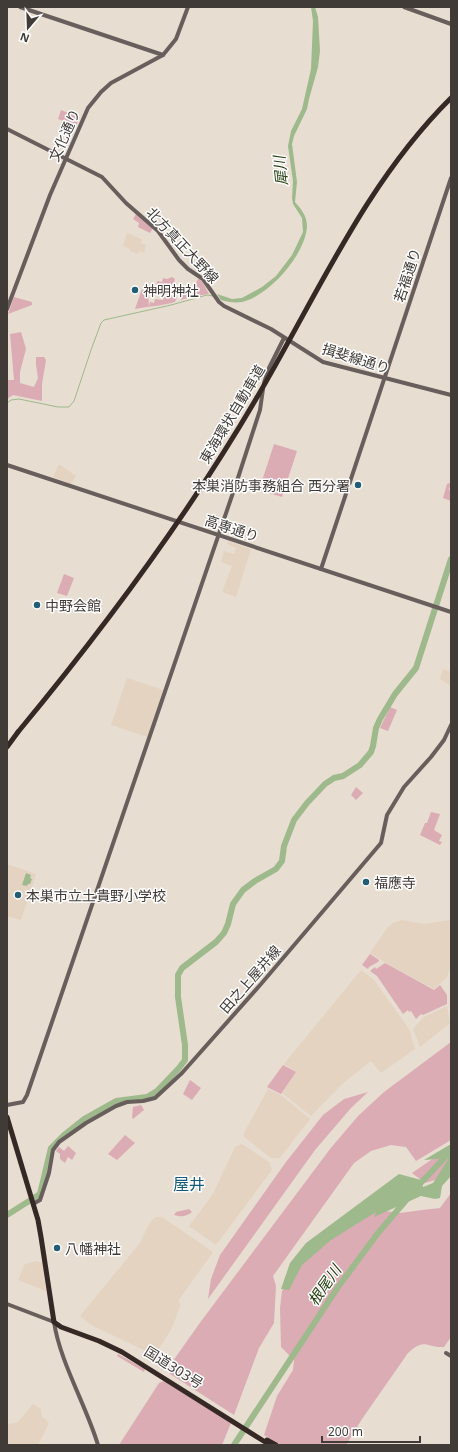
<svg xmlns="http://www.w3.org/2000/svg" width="458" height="1452" font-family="'Noto Sans','Noto Sans JP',sans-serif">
	<rect width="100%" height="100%" fill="#e8ddd1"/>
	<g fill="#e4d3c1">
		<path d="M127,233L142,239L141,243L146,245L144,253L139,251L138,254L130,251V249L123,246Z"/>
		<path d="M59,464L76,476L71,484L53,477Z"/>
		<path d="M228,541L251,549L236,597L222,592L232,566L221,562L224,551L234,554L236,548L227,544Z"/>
		<path d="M443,669L451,672V686L440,679Z"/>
		<path d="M127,678L163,690L148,737L111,725Z"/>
		<path d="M7,864L36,874L21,920L7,916Z"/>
		<path d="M402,920L424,924L451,920V966L447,977L434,989L389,965L370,953L388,927L393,923Z"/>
		<path d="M361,970L374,980L409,1029L415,1049L381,1073L371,1061L342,1084L311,1116L282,1093L296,1072L284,1064Z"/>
		<path d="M447,1006L450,1023L420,1047L413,1029L424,1017Z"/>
		<path d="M268,1089L281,1095L310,1119L280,1158H271L244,1137V1133Z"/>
		<path d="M242,1144L269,1162L272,1170L216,1245L189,1226L213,1194L235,1147Z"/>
		<path d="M156,1217H162L213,1252L178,1301L181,1304L172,1328L159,1349L157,1352L152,1354L91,1325L80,1316L140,1243L148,1226L152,1220Z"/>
		<path d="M37,1261L42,1263L46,1291L18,1280L25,1264Z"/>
		<path d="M33,1404L41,1409L42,1416L49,1423L38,1445H7V1425L18,1422Z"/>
	</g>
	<g fill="#dcacb5">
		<path d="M61,110L80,118L75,127L63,123L64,121L58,119Z"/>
		<path d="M136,214L153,228L150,233L138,227L139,223L133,219Z"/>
		<path d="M172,277L175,279L171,295L177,297L175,302C162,306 149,306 135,309L142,289L148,293L149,306L150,302L154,303L155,299L163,300L165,292L156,287L157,281L162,282L163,278L167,279Z"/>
		<path d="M199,278L203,283L209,294L195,296L181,300L184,292L196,293L198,288L194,286Z"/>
		<path d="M14,297L32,302V305L8,314Z"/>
		<path d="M21,332L26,349L20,372V383L34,387L38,378L36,365V357H44L46,360L42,384V401L13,395L7,399V380H14L10,334Z"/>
		<path d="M274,444L297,451L282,497L259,490Z"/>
		<path d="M449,483L451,484L449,489L451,493V501L443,498L447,484Z"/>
		<path d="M64,574L74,578L67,596L57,593Z"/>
		<path d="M390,707L397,710L388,731L380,728Z"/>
		<path d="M356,787L363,793L356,800L351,795Z"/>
		<path d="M431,812L440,814L434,830L442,835L439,841L442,842L440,845L420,835L425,823H427Z"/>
		<path d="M370,954L379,960L378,962L369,967L368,969L362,965Z"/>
		<path d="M385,963L434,990L440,985L447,995V1004L423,1015L421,1014L416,1019L411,1011L409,1012L408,1010L403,1014L377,976L370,971L375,967L376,969Z"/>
		<path d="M451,1042V1140L416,1161L406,1147L391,1145L371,1151L354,1163L273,1276L276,1286L274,1323L259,1348L234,1415L170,1374L168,1368L199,1324L330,1149L358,1116L384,1092Z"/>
		<path d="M283,1065L296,1072L281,1094L267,1087Z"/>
		<path d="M190,1080L201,1088L192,1100L183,1094Z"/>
		<path d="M368,1092L351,1108L315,1150L208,1299L211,1279L220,1255L286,1162L323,1115L344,1099Z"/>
		<path d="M141,1105L144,1110L133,1119L132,1117L133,1107Z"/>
		<path d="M125,1135L135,1143L117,1160L108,1154Z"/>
		<path d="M68,1146L76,1153L72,1160L68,1157L65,1163L60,1159V1154L56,1151L59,1147L64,1151Z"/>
		<path d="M451,1148L449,1176L425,1183L412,1173L447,1149Z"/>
		<path d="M451,1193V1337L444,1347C427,1348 425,1337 408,1353L362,1419L346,1445H281L264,1435L277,1396L293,1370L294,1360L281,1347L280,1308L282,1291L304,1258L371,1209L400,1213L422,1210L440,1208Z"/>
		<path d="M189,1209L192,1212C185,1217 182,1217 174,1215L176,1212Z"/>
		<path d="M118,1354L145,1369L144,1372L117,1356Z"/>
		<path d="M164,1381L231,1423L222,1445H119L159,1383Z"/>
	</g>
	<g fill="#9eb98b">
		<path d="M311,7H315L318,17L320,51L318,67L309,99L307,109L294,136L292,144L297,182L295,202C301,209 307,216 307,226C306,254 269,296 242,302C235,303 227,302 221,300L217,294L232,299L242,298L262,287L276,276L292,255L303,232L302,218L293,204L292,198L293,181L288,146L291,131L302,109L311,69L313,21Z"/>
		<path d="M26,873L31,875L30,878L32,879L30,884H28L27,886L22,885Z"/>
		<path d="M451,1144V1176L442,1186L440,1198L435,1199L421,1196L374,1217L376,1212L331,1240L302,1265L289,1290L281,1289L290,1263L306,1243L399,1174L421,1180L423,1187L433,1183L449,1158L424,1160Z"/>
	</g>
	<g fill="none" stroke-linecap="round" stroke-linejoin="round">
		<path stroke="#9eb98b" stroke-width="1" d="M7,403L11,400L19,399L58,407H69L74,401L91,350L101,323L104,320L171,305L207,295L213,296"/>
		<g stroke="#9eb98b" stroke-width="6">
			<path d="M416,1188L451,1151"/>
			<path d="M7,1215L40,1194L51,1148L64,1135L84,1119L116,1101L147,1097L157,1091L179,1068L185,1060V1045L178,997V975L182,968L216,942L224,933L228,924L233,904L243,890L255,881L276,869L282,861L284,846L294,820L307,803L325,784L334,778L343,776L360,765L371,752L373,746L376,728L380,719L395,694L416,668L451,559"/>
			<path d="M234,1445L338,1287L378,1233L408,1198"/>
		</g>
		<g stroke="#685e5b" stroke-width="4">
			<path d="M20,7L163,55"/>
			<path d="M404,7L451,24"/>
			<path d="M7,129L102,177L126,203L158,231L179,260L188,269L203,279L219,302L224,306L271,329L323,362L451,395"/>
			<path d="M7,309L50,195L88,108L101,92L111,83L163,55L176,39L188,7"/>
			<path d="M264,383L269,368L284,338"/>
			<path d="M7,465L451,612"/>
			<path d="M321,569L451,178"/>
			<path d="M7,1105L23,1102L27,1095L236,484L260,410L263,389"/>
			<path d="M33,1204L40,1200L49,1173L53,1150L59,1142L86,1123L116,1106L127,1102L143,1101L155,1098L182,1073L261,984L381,843L387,815L404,787L431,757L444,740L451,725"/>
			<path d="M7,1304L54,1322C60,1362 86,1405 98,1445"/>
			<path d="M446,1353L451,1356"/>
		</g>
		<g stroke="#362925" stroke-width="5">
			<path d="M7,747L18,732"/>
			<path d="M7,1117L38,1220L41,1237L54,1322L61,1327L99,1341L122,1352L270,1445"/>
			<path d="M267,1440L276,1445"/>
		</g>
		<path stroke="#362925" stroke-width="5" d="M18,732C105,627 187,517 256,399C317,296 365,183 451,98"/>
	</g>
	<g fill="#225d76" stroke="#fff" stroke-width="1.5">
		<circle cx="135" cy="290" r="4"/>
		<circle cx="358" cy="485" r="4"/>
		<circle cx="37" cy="605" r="4"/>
		<circle cx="366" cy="882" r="4"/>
		<circle cx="18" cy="895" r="4"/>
		<circle cx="57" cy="1248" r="4"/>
	</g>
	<g text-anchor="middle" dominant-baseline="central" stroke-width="3" stroke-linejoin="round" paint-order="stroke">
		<g font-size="14" fill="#403b37" stroke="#fff">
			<text transform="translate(64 135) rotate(-66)">文化通り</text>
			<text transform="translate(183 245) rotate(47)">北方真正大野線</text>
			<text transform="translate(407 275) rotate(-72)">若福通り</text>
			<text transform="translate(356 358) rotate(17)">揖斐線通り</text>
			<text transform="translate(232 414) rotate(-59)">東海環状自動車道</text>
			<text transform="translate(232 528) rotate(18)">高専通り</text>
			<text transform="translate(250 979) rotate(-49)">田之上屋井線</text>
			<text transform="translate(174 1367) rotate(32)">国道303号</text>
		</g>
		<g font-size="14" fill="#403b37" stroke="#fff" text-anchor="start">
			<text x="143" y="290">神明神社</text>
			<text x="350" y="485" text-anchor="end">本巣消防事務組合 西分署</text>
			<text x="45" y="605">中野会館</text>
			<text x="374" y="882">福應寺</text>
			<text x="26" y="895">本巣市立土貴野小学校</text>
			<text x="65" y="1248">八幡神社</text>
		</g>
		<g font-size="15" font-style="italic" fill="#253e0d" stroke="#fff">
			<text transform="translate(280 171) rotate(-96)">犀川</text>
			<text transform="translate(324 1285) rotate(-55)">根尾川</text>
		</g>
		<g font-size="16" fill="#115b76" stroke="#fff">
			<text x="189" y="1184">屋井</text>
		</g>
	</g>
	<rect width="458" height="1452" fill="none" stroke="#403b37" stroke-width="16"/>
	<g transform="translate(28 28) rotate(199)" stroke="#ffffff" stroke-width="3" paint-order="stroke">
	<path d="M0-3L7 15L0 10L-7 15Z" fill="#403b37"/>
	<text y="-6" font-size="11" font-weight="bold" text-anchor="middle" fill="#403b37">N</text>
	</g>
	<path d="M322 1436v6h98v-6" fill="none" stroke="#403b37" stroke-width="2"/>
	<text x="328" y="1436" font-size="12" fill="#403b37" stroke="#ffffff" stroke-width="3" paint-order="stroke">200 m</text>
</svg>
